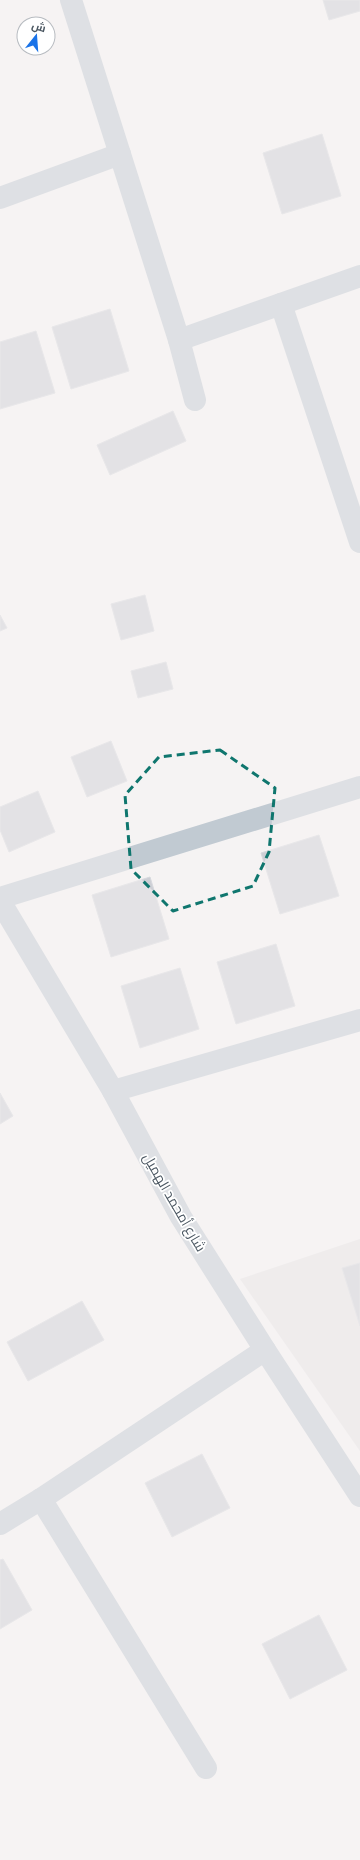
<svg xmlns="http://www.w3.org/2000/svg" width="360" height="1860" font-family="Commissioner,Cairo,sans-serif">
	<rect width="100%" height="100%" fill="#f5f3f3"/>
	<path fill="#e6e4e5" d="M360,1239V1451L240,1279Z"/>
	<g fill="#cdcfd5" stroke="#d7d9de">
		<path d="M323,0H360V11L329,20Z"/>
		<path d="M322,134L341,196L282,214L263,153Z"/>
		<path d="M110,309L129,371L71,389L52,327Z"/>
		<path d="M36,331L55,393L0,409V342Z"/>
		<path d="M173,411L186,441L110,475L97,445Z"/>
		<path d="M145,595L154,631L121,640L111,604Z"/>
		<path d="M0,615L7,628L0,631Z"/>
		<path d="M166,662L173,689L138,698L131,671Z"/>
		<path d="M111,741L127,781L87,797L71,757Z"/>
		<path d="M38,791L55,832L9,852L0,830V807Z"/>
		<path d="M319,835L339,896L280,914L261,853Z"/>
		<path d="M150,877L169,939L111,957L92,895Z"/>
		<path d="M276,944L295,1006L236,1024L217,962Z"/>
		<path d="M180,968L199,1029L140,1048L121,986Z"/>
		<path d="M0,1093L13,1116L0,1124Z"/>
		<path d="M360,1263V1326L342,1268Z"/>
		<path d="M82,1301L104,1340L28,1381L7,1342Z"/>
		<path d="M202,1454L230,1508L172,1537L145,1483Z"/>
		<path d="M3,1559L32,1610L0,1629V1560Z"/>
		<path d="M319,1615L347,1670L290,1699L262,1644Z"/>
	</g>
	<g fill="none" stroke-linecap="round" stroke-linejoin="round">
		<g stroke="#c1cad2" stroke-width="22">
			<path d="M71,0L179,340L195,400"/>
			<path d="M0,198L120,154"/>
			<path d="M281,304L360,542"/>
			<path d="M179,340L360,276"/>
			<path d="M0,898L360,787"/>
			<path d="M0,901L113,1091L181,1217L265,1350L360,1496"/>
			<path d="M113,1091L360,1020"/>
			<path d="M41,1499L206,1768"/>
			<path d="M0,1524L41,1499L265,1350"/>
		</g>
	</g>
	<path d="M0 0H360V1860H0ZM220,750L275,788L269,852L253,886L173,911L131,869L125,795L159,757Z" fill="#f5f3f3" fill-opacity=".55" fill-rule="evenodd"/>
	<path fill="none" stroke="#0f766e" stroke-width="3" stroke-dasharray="8 5" stroke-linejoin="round" d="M220,750L275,788L269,852L253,886L173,911L131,869L125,795L159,757Z"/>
	<g text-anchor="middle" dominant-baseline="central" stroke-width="3.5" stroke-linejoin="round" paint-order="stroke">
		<g font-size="14" fill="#4a5661" stroke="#fff">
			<text transform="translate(175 1202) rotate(60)">شارع أمحمد الهميل</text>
		</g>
	</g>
	<g transform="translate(36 36) rotate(17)"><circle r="19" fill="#ffffff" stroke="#b7bbc0"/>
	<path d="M0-3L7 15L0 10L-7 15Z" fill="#1a73e8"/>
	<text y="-6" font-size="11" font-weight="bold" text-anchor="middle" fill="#4a5661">ش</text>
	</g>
</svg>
